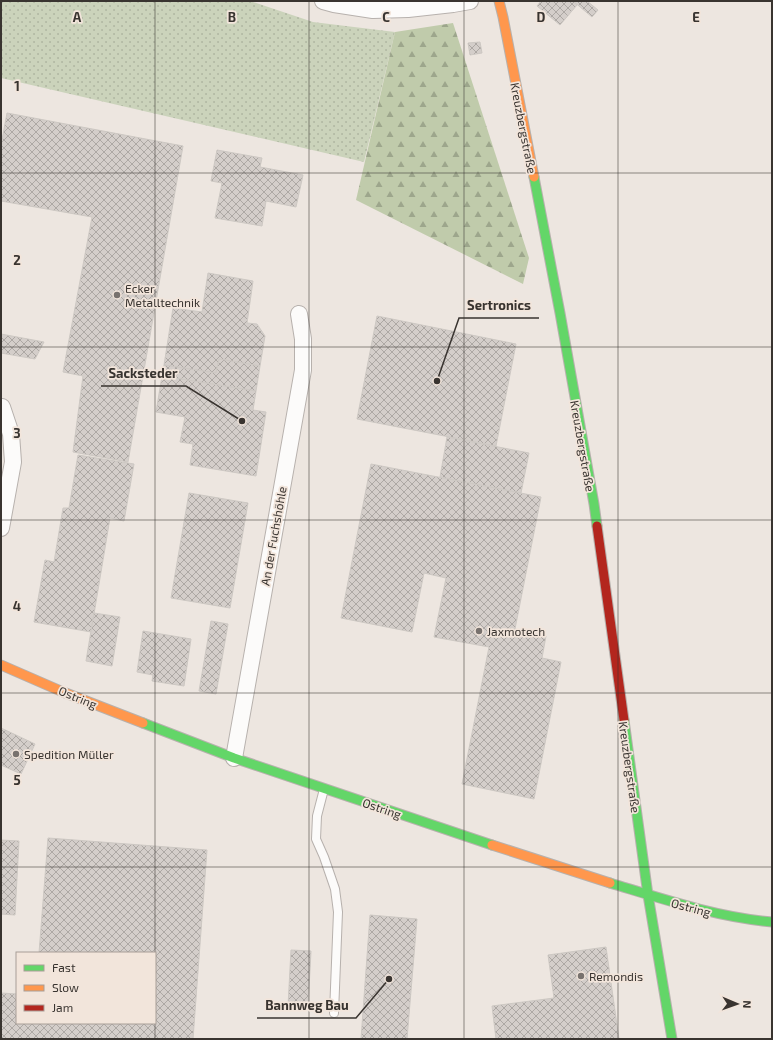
<svg xmlns="http://www.w3.org/2000/svg" width="773" height="1040" font-family="'Exo 2',sans-serif">
	<defs>
		<pattern id="grass-dots" width="8" height="8" patternUnits="userSpaceOnUse"><rect width="8" height="8" fill="#cbd3bb"/><path d="M2 2h.1M6 6h.1" fill="none" stroke="#afb6a1" stroke-width="1.8" stroke-linecap="round"/></pattern>
		<pattern id="forest-firs" width="22" height="20" patternUnits="userSpaceOnUse"><rect width="22" height="20" fill="#c0cbab"/><path d="M5 1l3.5 6h-7zM16 11l3.5 6h-7z" fill="#9da68c"/></pattern>
		<pattern id="building-cross-hatch" width="8" height="8" patternUnits="userSpaceOnUse"><rect width="8" height="8" fill="#d4ceca"/><path d="M0 0l8 8M0 8l8-8" fill="none" stroke="#ada8a4"/></pattern>
	</defs>
	<rect width="100%" height="100%" fill="#ede6e0"/>
	<path fill="url(#grass-dots)" d="M1,1H250L313,22L395,32L364,162L1,78Z"/>
	<path fill="url(#forest-firs)" d="M453,23L529,258L523,284L356,200L395,32Z"/>
	<g fill="url(#building-cross-hatch)" stroke="#cdc8c3">
		<path d="M541,1H573L577,5L560,25L537,6Z"/>
		<path d="M573,1H587L598,10L592,17Z"/>
		<path d="M480,42L482,53L470,55L468,43Z"/>
		<path d="M7,113L183,146L128,462L73,452L83,376L63,372L92,217L1,201V145Z"/>
		<path d="M217,150L262,158L260,167L303,175L296,207L266,201L262,226L215,218L222,183L211,181Z"/>
		<path d="M208,273L253,281L247,323L257,324L265,336L260,366L219,359L216,373L164,365L173,308L202,312Z"/>
		<path d="M377,316L516,344L496,446L357,419Z"/>
		<path d="M1,334L44,342L35,359L1,353Z"/>
		<path d="M219,359L260,366L256,391L162,376L164,365L216,373Z"/>
		<path d="M162,376L256,391L253,410L266,412L256,476L190,465L193,444L180,442L185,417L156,412Z"/>
		<path d="M447,437L529,453L521,493L440,477Z"/>
		<path d="M78,455L134,464L124,521L110,518L91,632L34,622L45,560L54,562L63,508H69Z"/>
		<path d="M371,464L541,497L515,629L546,636L542,658L561,662L534,799L462,784L489,647L434,637L446,578L424,573L412,632L341,618Z"/>
		<path d="M189,493L248,503L230,608L171,598Z"/>
		<path d="M94,613L120,617L112,666L86,661Z"/>
		<path d="M211,621L228,624L216,694L199,691Z"/>
		<path d="M143,631L191,639L184,686L152,681L153,675L137,672Z"/>
		<path d="M1,728L35,744L21,774L1,765Z"/>
		<path d="M48,838L207,850L193,1039H1V993L17,994V1023H155V953H39Z"/>
		<path d="M1,840L19,841L15,915L1,914Z"/>
		<path d="M370,915L417,919L407,1039H361Z"/>
		<path d="M606,947L619,1039H496L492,1006L554,998L548,955Z"/>
		<path d="M291,950L311,951L308,1007L288,1006Z"/>
	</g>
	<g fill="none" stroke-linecap="round" stroke-linejoin="round">
		<defs>
			<path id="lane" d="M324,789L317,816L316,839L324,857L335,889L338,912L334,1013"/>
			<g id="street">
				<path d="M323,1L334,4L373,10L408,9L453,4L470,1"/>
				<path d="M1,528L13,462L11,434L2,407"/>
				<path d="M234,758L303,370V339L299,314"/>
			</g>
			<g id="fast">
				<path d="M534,177L560,313L594,504L597,526"/>
				<path d="M624,720L648,895L672,1039"/>
				<path d="M143,723L234,758L492,845"/>
				<path d="M610,883C663,899 716,917 772,922"/>
			</g>
			<g id="slow">
				<path d="M499,1L503,17L534,177"/>
				<path d="M1,665L63,692L143,723"/>
				<path d="M492,845L610,883"/>
			</g>
			<path id="jam" d="M597,526L624,720"/>
		</defs>
		<use href="#lane" stroke="#b7b1ad" stroke-width="10"/>
		<use href="#street" stroke="#b7b1ad" stroke-width="18"/>
		<use href="#fast" stroke="#b7b1ad" stroke-width="11"/>
		<use href="#slow" stroke="#b7b1ad" stroke-width="11"/>
		<use href="#jam" stroke="#b7b1ad" stroke-width="11"/>
		<use href="#lane" stroke="#fcfbfa" stroke-width="8"/>
		<use href="#street" stroke="#fcfbfa" stroke-width="16"/>
		<use href="#fast" stroke="#63d668" stroke-width="9"/>
		<use href="#slow" stroke="#ff974d" stroke-width="9"/>
		<use href="#jam" stroke="#b3261e" stroke-width="9"/>
	</g>
	<path fill="none" stroke="#393430" stroke-width="1" stroke-opacity="0.55" d="M155,1V953M309,1V1039M464,1V1039M618,1V1039M1,173H772M1,347H772M1,520H772M1,693H772M1,867H772M155,1023V1039"/>
	<g fill="#78726e" stroke="#f2e5db" stroke-width="1.5">
		<circle cx="117" cy="295" r="4"/>
		<circle cx="479" cy="631" r="4"/>
		<circle cx="16" cy="754" r="4"/>
		<circle cx="581" cy="976" r="4"/>
	</g>
	<g text-anchor="middle" dominant-baseline="central" stroke-width="3.5" stroke-linejoin="round" paint-order="stroke">
		<g font-size="12" fill="#393430" stroke="#f2e5db">
			<text transform="translate(524 128) rotate(79)">Kreuzbergstraße</text>
			<text transform="translate(583 446) rotate(80)">Kreuzbergstraße</text>
			<text transform="translate(273 536) rotate(-80)">An der Fuchshöhle</text>
			<text transform="translate(78 697) rotate(22)">Ostring</text>
			<text transform="translate(630 767) rotate(82)">Kreuzbergstraße</text>
			<text transform="translate(382 808) rotate(19)">Ostring</text>
			<text transform="translate(691 907) rotate(15)">Ostring</text>
		</g>
		<g font-size="12" fill="#393430" stroke="#f2e5db" text-anchor="start">
			<text x="125" y="288">Ecker<tspan x="125" dy="14">Metalltechnik</tspan></text>
			<text x="487" y="631">Jaxmotech</text>
			<text x="24" y="754">Spedition Müller</text>
			<text x="589" y="976">Remondis</text>
		</g>
	</g>
	<g font-size="13" text-anchor="middle" font-weight="bold" fill="#393430" stroke="#f2e5db" stroke-width="3.5" stroke-linejoin="round" paint-order="stroke">
		<text x="77" y="22">A</text>
		<text x="232" y="22">B</text>
		<text x="386" y="22">C</text>
		<text x="541" y="22">D</text>
		<text x="696" y="22">E</text>
		<text x="17" y="91">1</text>
		<text x="17" y="265">2</text>
		<text x="17" y="438">3</text>
		<text x="17" y="611">4</text>
		<text x="17" y="785">5</text>
	</g>
	<path fill="none" stroke="#393430" stroke-width="1.5" d="M437 381L459 318H539M242 421L186 386H101M389 979L356 1018H257"/>
	<g fill="#393430" stroke="#f2e5db" stroke-width="1.5">
		<circle cx="437" cy="381" r="4"/>
		<circle cx="242" cy="421" r="4"/>
		<circle cx="389" cy="979" r="4"/>
	</g>
	<g font-size="13" text-anchor="middle" font-weight="bold" fill="#393430" stroke="#f2e5db" stroke-width="3.5" stroke-linejoin="round" paint-order="stroke">
		<text x="499" y="310">Sertronics</text>
		<text x="143" y="378">Sacksteder</text>
		<text x="307" y="1010">Bannweg Bau</text>
	</g>
	<rect width="773" height="1040" fill="none" stroke="#393430" stroke-width="4"/>
	<rect x="16" y="952" width="140" height="72" fill="#f2e5db" stroke="#a89e97"/>
	<rect x="24" y="965" width="20" height="6" fill="#63d668" stroke="#a89e97"/>
	<text x="52" y="972" font-size="12" fill="#393430">Fast</text>
	<rect x="24" y="985" width="20" height="6" fill="#ff974d" stroke="#a89e97"/>
	<text x="52" y="992" font-size="12" fill="#393430">Slow</text>
	<rect x="24" y="1005" width="20" height="6" fill="#b3261e" stroke="#a89e97"/>
	<text x="52" y="1012" font-size="12" fill="#393430">Jam</text>
	<g transform="translate(737 1004) rotate(92)" stroke="#f2e5db" stroke-width="3" paint-order="stroke">
	<path d="M0-3L7 15L0 10L-7 15Z" fill="#393430"/>
	<text y="-6" font-size="11" font-weight="bold" text-anchor="middle" fill="#393430">N</text>
	</g>
</svg>
